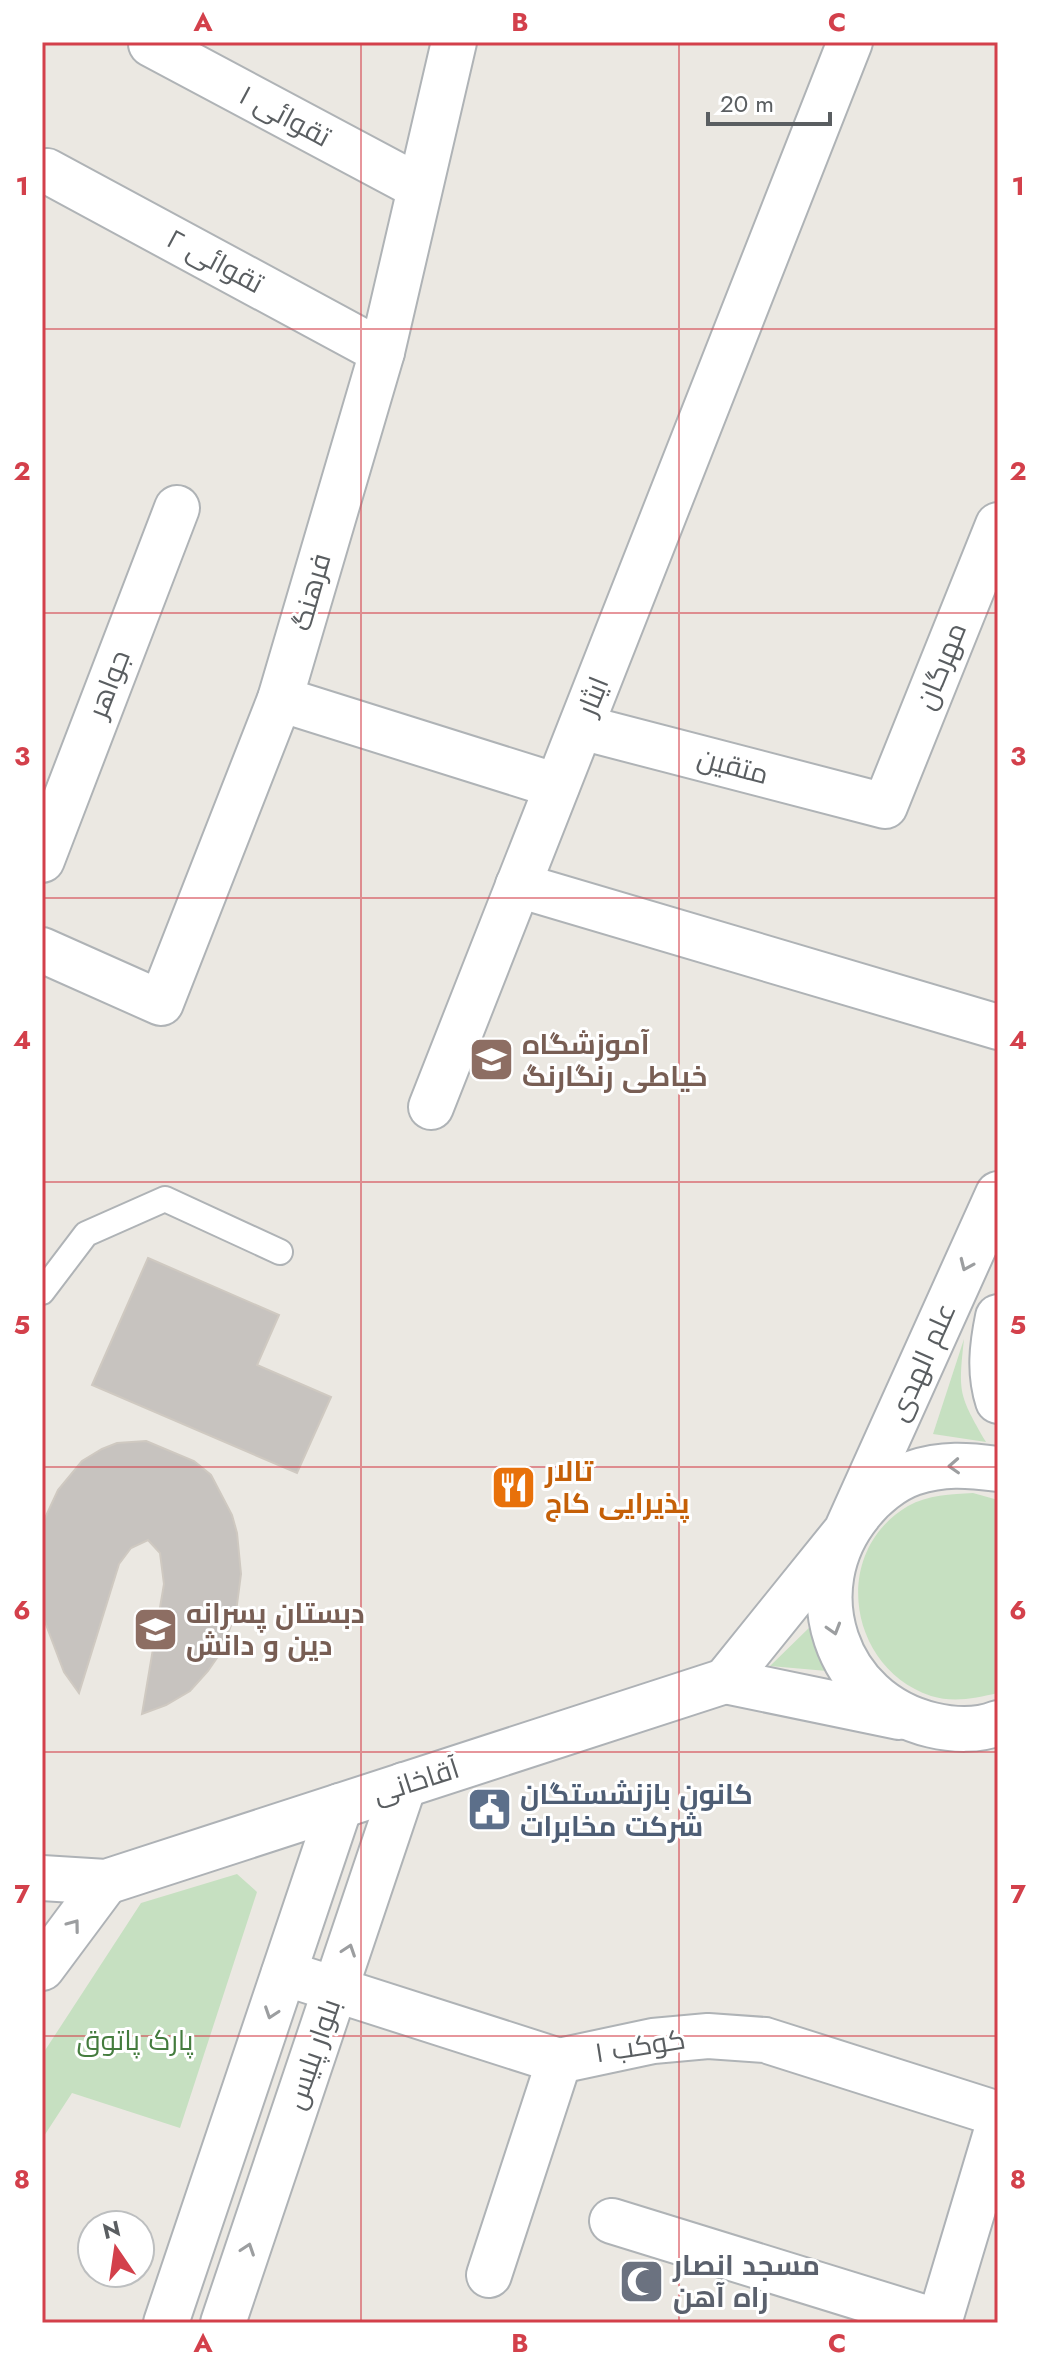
<svg xmlns="http://www.w3.org/2000/svg" width="1040" height="2365" font-family="Jost,Cairo,sans-serif">
	<rect width="100%" height="100%" fill="#ebe8e2"/>
	<g fill="#c6e0c1">
		<path d="M964,1339C958,1393 959,1395 986,1442L933,1434Z"/>
		<path d="M973,1493L998,1500V1693C976,1698 954,1703 931,1696C848,1668 830,1552 908,1506C928,1495 951,1494 973,1493Z"/>
		<path d="M812,1625L816,1648L827,1671L770,1666Z"/>
		<path d="M237,1874L257,1892L180,2128L72,2093L44,2136L42,2135V2055L141,1903Z"/>
	</g>
	<g fill="#c7c3bf" stroke="#cfc9c1" stroke-width="2">
		<path d="M148,1258L279,1315L257,1365L331,1397L297,1473L92,1385Z"/>
		<path d="M146,1441L194,1461L211,1475L232,1515L237,1533L241,1574L236,1612L221,1652L208,1671L190,1691L166,1705L142,1714L164,1584L160,1553L148,1540L131,1548L119,1564L79,1693L64,1672L42,1614V1530L44,1520L58,1490L82,1461L102,1449L117,1443Z"/>
	</g>
	<g fill="none" stroke-linecap="round" stroke-linejoin="round">
		<defs>
			<path id="lane" d="M42,1292L86,1234L165,1199L280,1252"/>
			<g id="street">
				<path d="M151,44L419,187"/>
				<path d="M47,171L382,352"/>
				<path d="M280,699L557,786"/>
				<path d="M581,727L885,806L998,525"/>
				<path d="M42,860L177,508"/>
				<path d="M518,885L998,1027"/>
				<path d="M42,950L161,1003L280,699L382,352L454,42"/>
				<path d="M431,1107L850,42"/>
				<path d="M284,1973L559,2061L653,2041L708,2036L765,2040L998,2114"/>
				<path d="M612,2221L939,2322"/>
				<path d="M489,2275L559,2061"/>
				<path d="M166,2323L340,1806"/>
				<path d="M223,2323L404,1785"/>
			</g>
			<g id="secondary">
				<path d="M998,1317C992,1346 989,1373 998,1401"/>
				<path d="M998,1469C967,1465 943,1463 913,1473C893,1480 873,1496 860,1513C798,1589 835,1702 932,1725C953,1730 978,1731 998,1723"/>
				<path d="M725,1681L846,1531L998,1194"/>
				<path d="M725,1681L899,1717"/>
				<path d="M42,1878L106,1882L725,1681"/>
				<path d="M42,1968L106,1882"/>
				<path d="M939,2323L998,2126"/>
			</g>
		</defs>
		<use href="#lane" stroke="#afb3b6" stroke-width="28"/>
		<use href="#street" stroke="#afb3b6" stroke-width="48"/>
		<use href="#secondary" stroke="#aeb2b6" stroke-width="48"/>
		<use href="#lane" stroke="#fff" stroke-width="24"/>
		<use href="#street" stroke="#fff" stroke-width="44"/>
		<use href="#secondary" stroke="#fff" stroke-width="44"/>
	</g>
	<defs><path id="oneway-chevron" d="M-2-3.5L2.5 0L-2 3.5" fill="none" stroke-width="1.6" stroke-linecap="round" stroke-linejoin="round" transform="scale(2)"/></defs>
	<g stroke="#9c9ea0">
		<use href="#oneway-chevron" transform="translate(966 1265) rotate(114)"/>
		<use href="#oneway-chevron" transform="translate(954 1466) rotate(177)"/>
		<use href="#oneway-chevron" transform="translate(834 1629) rotate(73)"/>
		<use href="#oneway-chevron" transform="translate(74 1925) rotate(-53)"/>
		<use href="#oneway-chevron" transform="translate(349 1950) rotate(-71)"/>
		<use href="#oneway-chevron" transform="translate(271 2013) rotate(109)"/>
		<use href="#oneway-chevron" transform="translate(248 2249) rotate(-71)"/>
	</g>
	<path fill="none" stroke="#d3404b" stroke-width="2" stroke-opacity="0.55" d="M361,42V2323M679,42V2323M42,329H998M42,613H998M42,898H998M42,1182H998M42,1467H998M42,1752H998M42,2036H998"/>
	<defs>
		<symbol id="school-square" viewBox="-11 -11 22 22"><rect x="-9" y="-9" width="18" height="18" rx="4" fill="#8d6e63" stroke="#fff"/><path d="M0-5L7-2L0 1L-7-2ZM-4 1L0 2.5L4 1V4Q0 6-4 4Z" fill="#fff"/></symbol>
		<symbol id="restaurant-square" viewBox="-11 -11 22 22"><rect x="-9" y="-9" width="18" height="18" rx="4" fill="#e8710a" stroke="#fff"/><path d="M-5-6h1v4h1v-4h1v4h1v-4h1v5L-1.5 .5V6h-2V.5L-5-1ZM5-6V6H3V1.5H1.5Q1.5-4 5-6Z" fill="#fff"/></symbol>
		<symbol id="civic-square" viewBox="-11 -11 22 22"><rect x="-9" y="-9" width="18" height="18" rx="4" fill="#5c6f8a" stroke="#fff"/><path d="M-.6-6.5H3V-4.5H.6V-3L4-1V1h2V6H-6V1h2V-1L-.6-3ZM-1.2 2.5V6h2.4V2.5Z" fill="#fff"/></symbol>
		<symbol id="mosque-square" viewBox="-11 -11 22 22"><rect x="-9" y="-9" width="18" height="18" rx="4" fill="#6b7280" stroke="#fff"/><path d="M3.5-4.9A6 6 0 1 0 3.5 4.9A5 5 0 1 1 3.5-4.9Z" fill="#fff"/></symbol>
	</defs>
	<g fill-rule="evenodd">
		<use href="#school-square" x="466" y="1034" width="51" height="51"/>
		<use href="#restaurant-square" x="488" y="1462" width="51" height="51"/>
		<use href="#school-square" x="130" y="1604" width="51" height="51"/>
		<use href="#civic-square" x="464" y="1784" width="51" height="51"/>
		<use href="#mosque-square" x="616" y="2256" width="51" height="51"/>
	</g>
	<g text-anchor="middle" dominant-baseline="central" stroke-width="6" stroke-linejoin="round" paint-order="stroke">
		<g font-size="28" fill="#5a5e61" stroke="#fff">
			<text transform="translate(285 116) rotate(28)">تقوائی ۱</text>
			<text transform="translate(215 261) rotate(28)">تقوائی ۲</text>
			<text transform="translate(311 592) rotate(-74)">فرهنگ</text>
			<text transform="translate(941 666) rotate(-68)">مهرگان</text>
			<text transform="translate(109 684) rotate(-69)">جواهر</text>
			<text transform="translate(593 696) rotate(-68)">ایثار</text>
			<text transform="translate(733 766) rotate(15)">متقین</text>
			<text transform="translate(922 1362) rotate(-66)">علم الهدی</text>
			<text transform="translate(416 1781) rotate(-18)">آقاخانی</text>
			<text transform="translate(640 2046) rotate(-9)">کوکب ۱</text>
			<text transform="translate(313 2054) rotate(-71)">بلوار پلیس</text>
		</g>
		<g font-size="28" font-weight="bold" fill="#785e54" stroke="#fff" text-anchor="start">
			<text x="522" y="1044">آموزشگاه<tspan x="522" dy="32">خیاطی رنگارنگ</tspan></text>
			<text x="186" y="1613">دبستان پسرانه<tspan x="186" dy="32">دین و دانش</tspan></text>
		</g>
		<g font-size="28" font-weight="bold" fill="#c56008" stroke="#fff" text-anchor="start">
			<text x="545" y="1471">تالار<tspan x="545" dy="32">پذیرایی کاج</tspan></text>
		</g>
		<g font-size="28" font-weight="bold" fill="#4e5e75" stroke="#fff" text-anchor="start">
			<text x="520" y="1794">کانون بازنشستگان<tspan x="520" dy="32">شرکت مخابرات</tspan></text>
		</g>
		<g font-size="28" fill="#447c3e" stroke="#fff">
			<text x="135" y="2040">پارک پاتوق</text>
		</g>
		<g font-size="28" font-weight="bold" fill="#5b616d" stroke="#fff" text-anchor="start">
			<text x="673" y="2265">مسجد انصار<tspan x="673" dy="32">راه آهن</tspan></text>
		</g>
	</g>
	<rect width="1040" height="2365" fill="none" stroke="#ffffff" stroke-width="88"/>
	<g transform="translate(116 2249) rotate(347)"><circle r="38" fill="#ffffff" stroke="#bdbfc0" stroke-width="2"/>
	<path d="M0-6L14 30L0 20L-14 30Z" fill="#d3404b"/>
	<text y="-12" font-size="22" font-weight="bold" text-anchor="middle" fill="#5a5e61">N</text>
	</g>
	<path d="M708 112v12h122v-12" fill="none" stroke="#5a5e61" stroke-width="4"/>
	<text x="720" y="112" font-size="24" fill="#5a5e61" stroke="#ffffff" stroke-width="6" paint-order="stroke">20 m</text>
	<rect x="44" y="44" width="952" height="2277" fill="none" stroke="#d3404b" stroke-width="3"/>
	<g font-size="26" text-anchor="middle" font-weight="bold" fill="#d3404b">
		<text x="203" y="31">A</text>
		<text x="520" y="31">B</text>
		<text x="837" y="31">C</text>
		<text x="22" y="195">1</text>
		<text x="1018" y="195">1</text>
		<text x="22" y="480">2</text>
		<text x="1018" y="480">2</text>
		<text x="22" y="765">3</text>
		<text x="1018" y="765">3</text>
		<text x="22" y="1049">4</text>
		<text x="1018" y="1049">4</text>
		<text x="22" y="1334">5</text>
		<text x="1018" y="1334">5</text>
		<text x="22" y="1619">6</text>
		<text x="1018" y="1619">6</text>
		<text x="22" y="1903">7</text>
		<text x="1018" y="1903">7</text>
		<text x="22" y="2188">8</text>
		<text x="1018" y="2188">8</text>
		<text x="203" y="2352">A</text>
		<text x="520" y="2352">B</text>
		<text x="837" y="2352">C</text>
	</g>
</svg>
